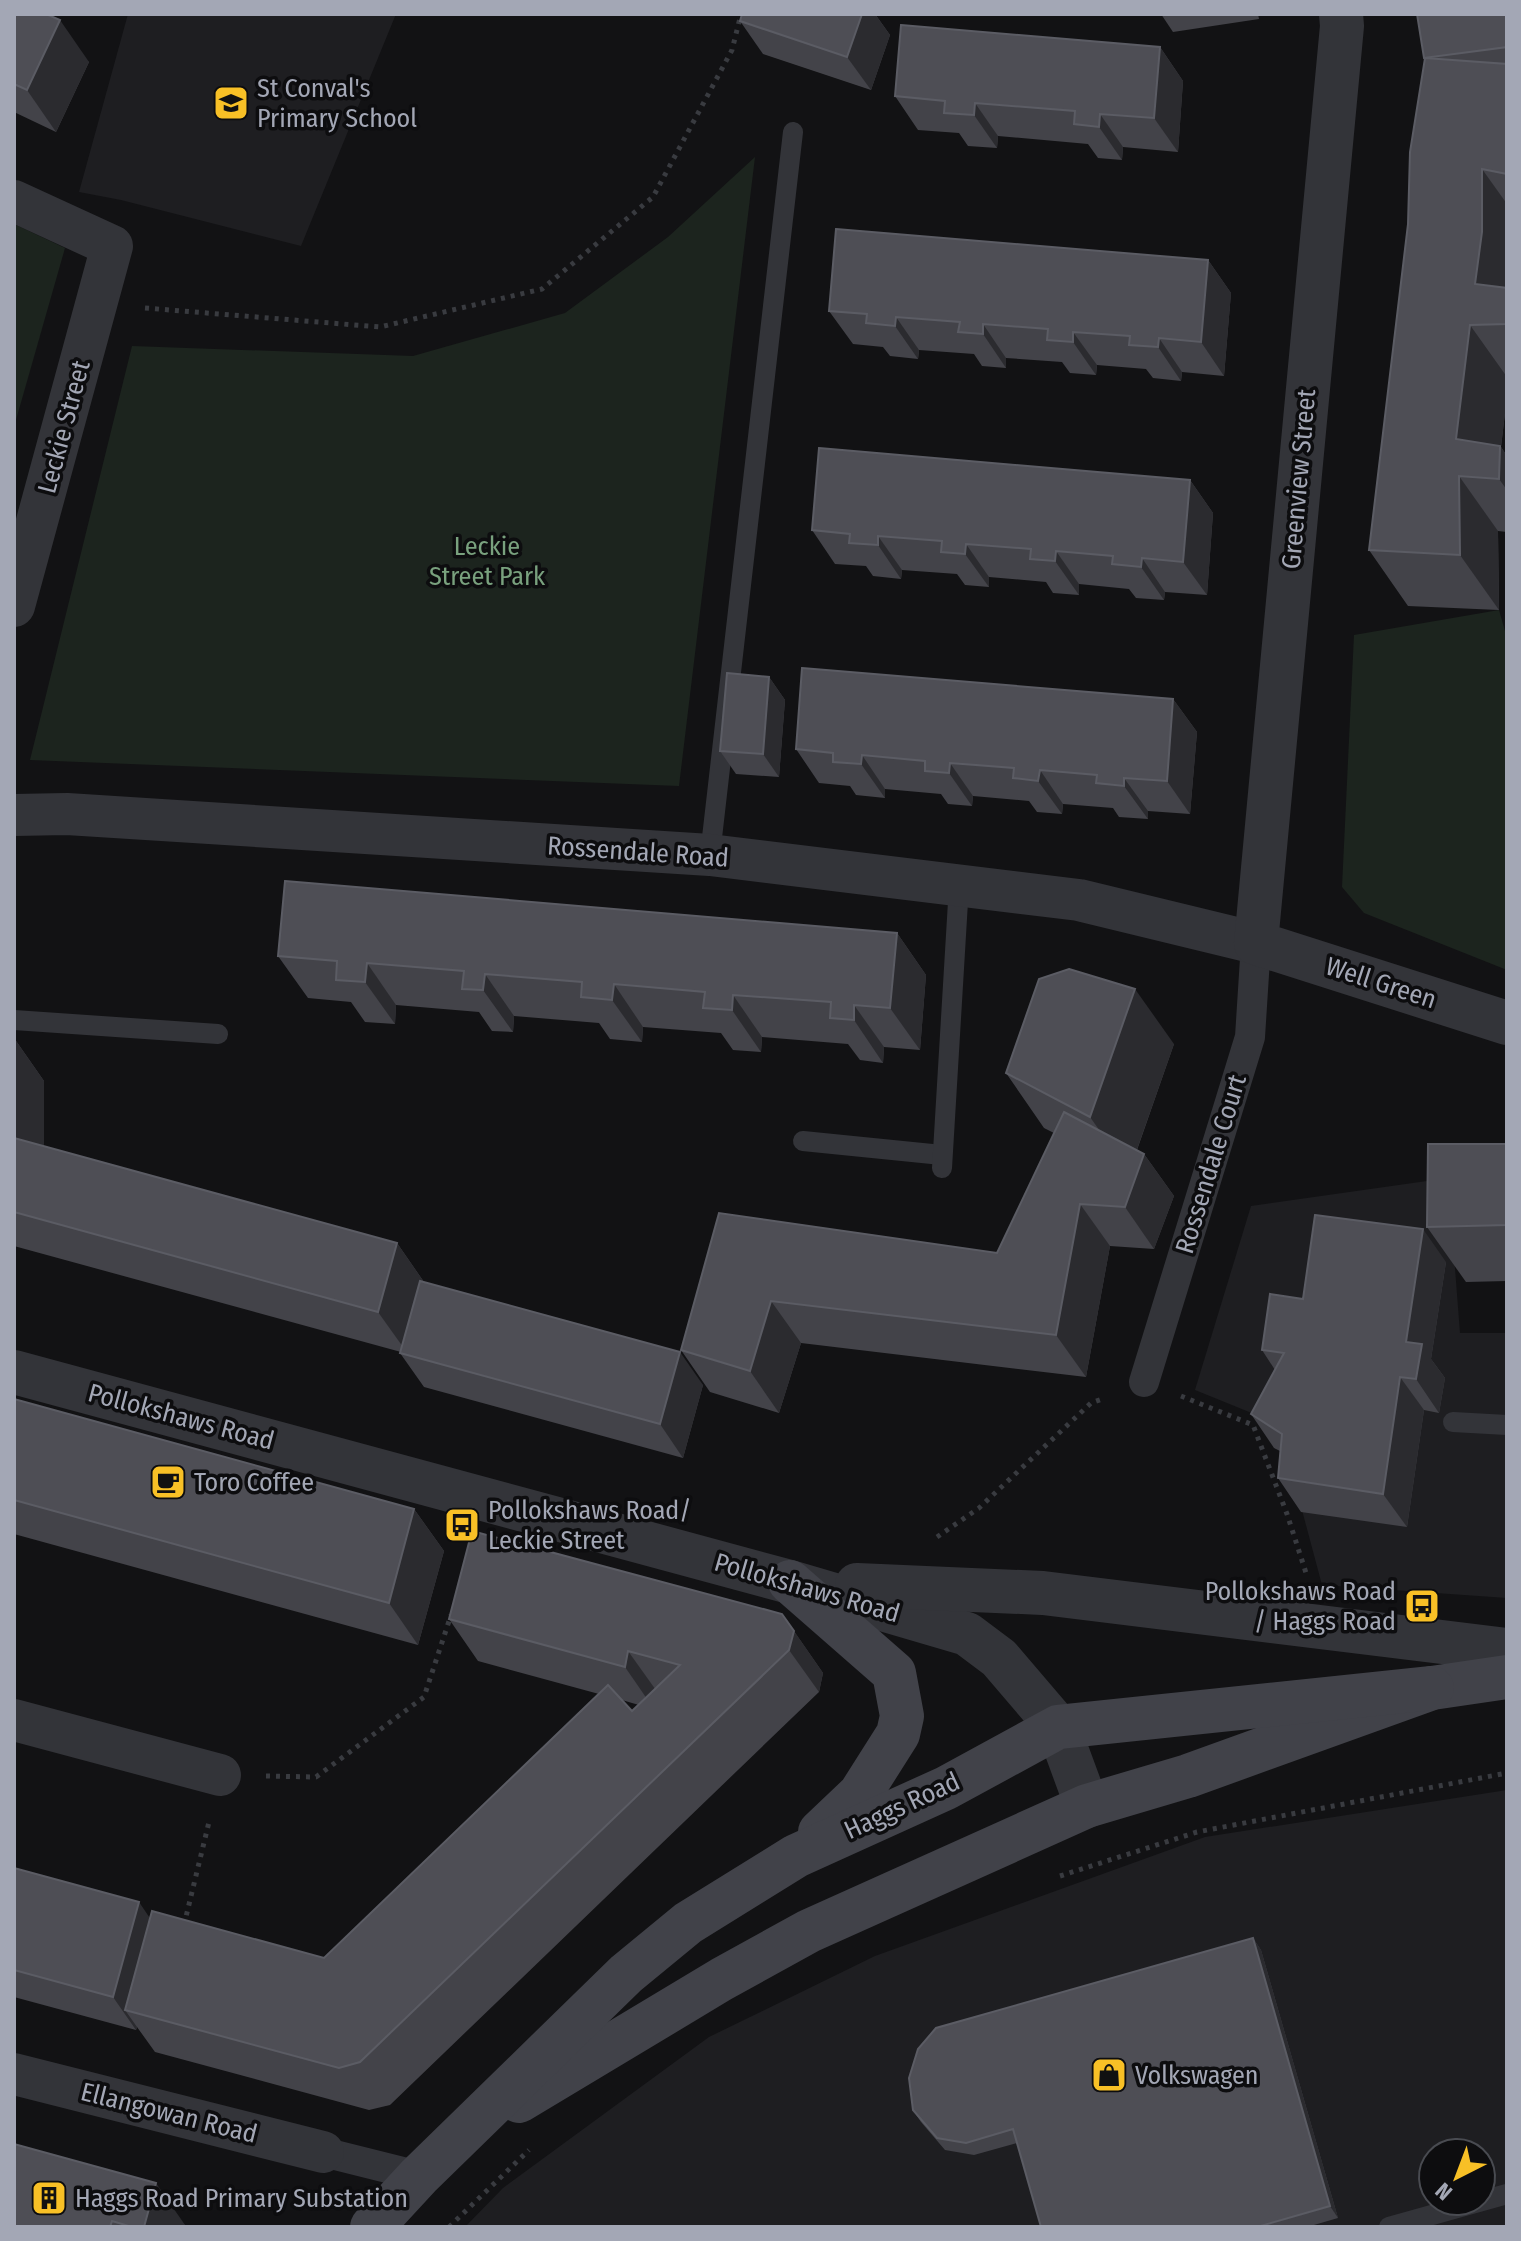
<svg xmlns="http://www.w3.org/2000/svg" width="1521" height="2241" font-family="'Fira Sans Condensed',sans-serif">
	<rect width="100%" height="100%" fill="#121214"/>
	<g fill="#1e1e21" fill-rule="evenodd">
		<path d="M128,14H396L301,246L121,200L79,192Z"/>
		<path d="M1448,1178L1460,1333H1507V1598L1322,1585L1279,1424L1195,1390L1251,1206Z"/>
		<path d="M1507,1790V2227H465L503,2188L709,2037L875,1956L1205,1837ZM1433,2153H1481V2201H1433Z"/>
	</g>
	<g fill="#1c241e">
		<path d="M755,157L679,786L30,760L132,346L413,356L565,313L668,237Z"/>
		<path d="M14,224L65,248L14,427Z"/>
		<path d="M1499,610L1507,638V970L1364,913L1342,887L1354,635Z"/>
	</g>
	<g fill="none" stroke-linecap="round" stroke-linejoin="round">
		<g stroke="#393b40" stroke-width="5" stroke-dasharray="4 6" stroke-linecap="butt">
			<path d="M145,308L380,327L542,289L653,197L732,50L741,14"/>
			<path d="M1181,1396L1253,1425L1287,1514L1307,1576"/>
			<path d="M937,1537L979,1508L1091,1403L1105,1398"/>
			<path d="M266,1776L316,1777L424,1697L451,1615"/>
			<path d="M1060,1876L1197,1832L1507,1773"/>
			<path d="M184,1925L209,1822"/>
			<path d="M449,2227L529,2150"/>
		</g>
		<g stroke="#333439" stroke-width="20">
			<path d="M710,855L793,132"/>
			<path d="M14,1020L218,1034"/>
			<path d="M803,1141L942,1155"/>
			<path d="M942,1168L959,885"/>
			<path d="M1453,1422L1507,1425"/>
			<path d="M1389,2227L1507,2194"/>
		</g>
		<g stroke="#333439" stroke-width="30">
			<path d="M1144,1382L1250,1037L1256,943"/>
			<path d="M323,2152L419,2176"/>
		</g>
		<g stroke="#333439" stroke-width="42">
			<path d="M14,201L112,246L14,606"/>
			<path d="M14,815L67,814L710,855L1079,900L1256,943"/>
			<path d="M14,1720L220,1775"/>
			<path d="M14,2074L323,2152"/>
		</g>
		<g stroke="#333439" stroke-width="44">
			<path d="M1341,14L1342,26L1256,943L1507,1023"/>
			<path d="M14,1372L790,1582L967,1634L999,1658L1058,1727L1087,1806"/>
			<path d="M857,1585L1043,1593L1507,1650"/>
		</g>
		<g stroke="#414249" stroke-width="44">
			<path d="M790,1582L894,1673L902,1716L898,1734L860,1794L820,1832"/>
			<path d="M519,2101L722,1979L809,1931L1087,1806L1188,1776L1432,1688L1507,1677"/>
			<path d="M372,2227L419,2176L626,1974L688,1923L796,1856L946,1788L1058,1727L1432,1688"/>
		</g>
	</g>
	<g fill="#434349" fill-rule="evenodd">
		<path d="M14,14L89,62L56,132L14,112Z"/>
		<path d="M742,14H875L890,35L871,90L763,54L740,21Z"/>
		<path d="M1161,14H1258L1259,19L1173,32Z"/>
		<path d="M1507,14V396L1501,447L1507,456V532L1498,531L1499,610L1408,606L1369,550L1408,224L1425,58Z"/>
		<path d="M1160,47L1183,81L1178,152L1123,147L1122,160L1098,158L1088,144L998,136L997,148L968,146L959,133L918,130L895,96Z"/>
		<path d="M1208,260L1231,293L1224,376L1182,372L1181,381L1153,378L1146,369L1097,365L1096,375L1070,373L1062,362L1006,358V368L982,366L974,354L919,350L918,359L890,356L883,347L853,344L829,311Z"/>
		<path d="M1190,480L1213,513L1207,595L1165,592L1164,600L1136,598L1129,589L1079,584V595L1053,593L1046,582L989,577V587L965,585L957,574L902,570L901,579L873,576L866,566L835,564L812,530Z"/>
		<path d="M769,677L785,700L779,777L736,774L720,751Z"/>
		<path d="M1173,699L1197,732L1190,814L1148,811V819L1119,817L1113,808L1063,804L1062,814L1037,812L1029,801L973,796L972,806L948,804L941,794L885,789V798L856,795L850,786L819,783L796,749Z"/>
		<path d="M897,933L926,975L920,1050L884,1047L883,1063L860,1060L848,1044L762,1037L761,1052L733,1050L721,1033L643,1027L642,1042L610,1039L599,1023L514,1016L513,1032L492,1031L479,1012L396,1005L395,1024L365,1022L351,1002L308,998L278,956Z"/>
		<path d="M14,1038L44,1081V1146L397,1243L424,1282L703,1385L683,1458L424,1387L400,1353L401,1352L14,1246Z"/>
		<path d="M1174,1044L1137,1150L1144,1154L1174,1196L1154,1249L1110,1246L1086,1377L801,1343L779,1413L710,1392L681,1350L719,1213L997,1253L1054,1133L1044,1128L1006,1073Z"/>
		<path d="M1507,1144V1281L1466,1282L1427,1227Z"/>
		<path d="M1446,1262L1431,1359L1445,1378L1439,1413L1424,1410L1407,1527L1301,1512L1278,1478L1280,1451L1274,1448L1251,1414L1275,1370L1262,1350L1303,1299Z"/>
		<path d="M14,1399L414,1509L444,1551L418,1645L14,1534Z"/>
		<path d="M782,1614L823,1673L819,1692L390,2105L369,2110L155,2052L137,2027L136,2030L14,1997V1868L150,1919L324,1958L599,1694L478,1661L449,1619ZM622,1700L632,1703L639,1705L632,1711Z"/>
		<path d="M1253,1938L1261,1950L1338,2218L1307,2227H1041L1017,2143L974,2155L945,2150L921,2122L913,2110Z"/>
		<path d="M14,2144L185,2225V2227H14Z"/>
	</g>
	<g fill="#2b2b2f">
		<path d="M862,14H875L890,35L871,90L847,57Z"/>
		<path d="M60,20L89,62L56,132L27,90Z"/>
		<path d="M1160,47L1183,81L1178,152L1154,118Z"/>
		<path d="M975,103L998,136L997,148L974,115Z"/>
		<path d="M1100,114L1123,147L1122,160L1099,127Z"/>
		<path d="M1482,169L1507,204V324L1475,284Z"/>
		<path d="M1208,260L1231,293L1224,376L1201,342Z"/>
		<path d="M896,317L919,350L918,359L895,326Z"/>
		<path d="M983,324L1006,358V368L983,334Z"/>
		<path d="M1470,325L1507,377V396L1501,447L1507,456V490L1499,479L1456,439Z"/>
		<path d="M1073,332L1097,365L1096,375L1073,342Z"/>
		<path d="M1159,338L1182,372L1181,381L1158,347Z"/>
		<path d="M1459,476L1498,531L1499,610L1460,555Z"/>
		<path d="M1190,480L1213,513L1207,595L1183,562Z"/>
		<path d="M878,536L902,570L901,579L878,545Z"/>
		<path d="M966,544L989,577V587L965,554Z"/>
		<path d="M1056,551L1079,584V595L1055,561Z"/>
		<path d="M1142,558L1165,592L1164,600L1141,567Z"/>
		<path d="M769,677L785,700L779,777L763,754Z"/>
		<path d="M1173,699L1197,732L1190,814L1167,781Z"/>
		<path d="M862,755L885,789V798L861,764Z"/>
		<path d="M950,763L973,796L972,806L949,773Z"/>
		<path d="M1040,770L1063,804L1062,814L1038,781Z"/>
		<path d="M1124,778L1148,811V819L1124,786Z"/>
		<path d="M897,933L926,975L920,1050L890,1008Z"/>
		<path d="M367,963L396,1005L395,1024L365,982Z"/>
		<path d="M485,974L514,1016L513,1032L483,990Z"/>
		<path d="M614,984L643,1027L642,1042L612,1000Z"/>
		<path d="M1135,989L1174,1044L1129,1172L1090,1117Z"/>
		<path d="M733,995L762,1037L761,1052L732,1010Z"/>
		<path d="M854,1005L884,1047L883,1063L854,1020Z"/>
		<path d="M14,1038L44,1081V1180L14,1138Z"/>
		<path d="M1144,1154L1174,1196L1154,1249L1125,1207Z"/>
		<path d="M1080,1204L1110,1246L1086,1377L1056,1335Z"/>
		<path d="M1423,1229L1446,1262L1431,1359L1445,1378L1439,1413L1416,1379L1406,1342Z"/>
		<path d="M397,1243L426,1285L408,1354L378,1312Z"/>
		<path d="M771,1301L801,1343L779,1413L750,1371Z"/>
		<path d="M680,1352L703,1385L683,1458L660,1424Z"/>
		<path d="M1400,1377L1424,1410L1407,1527L1383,1494Z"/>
		<path d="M414,1509L444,1551L418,1645L389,1603Z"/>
		<path d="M794,1631L823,1673L819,1692L789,1650Z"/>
		<path d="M628,1651L658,1693L654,1709L625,1667Z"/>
		<path d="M139,1902L162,1936L125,2010L137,2027L136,2030L113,1997Z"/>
		<path d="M1253,1938L1261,1950L1338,2218L1330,2206Z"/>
		<path d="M156,2183L185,2225V2227H144Z"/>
	</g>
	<g fill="#4e4e55" stroke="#5b5c64" stroke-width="2">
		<path d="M14,14H46L60,20L27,90L14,84Z"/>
		<path d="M742,14H862L847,57L740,21Z"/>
		<path d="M1417,14H1507V47L1424,58Z"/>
		<path d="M901,25L1160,47L1154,118L1100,114L1099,127L1074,124L1075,111L975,103L974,115L944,113L945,101L895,96Z"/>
		<path d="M1425,58L1507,64L1506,138H1507V174L1482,169V232L1475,284L1507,288V324L1470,325L1456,439L1500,446L1499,479L1459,476L1460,555L1369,550L1408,224L1410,152Z"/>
		<path d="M836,229L1208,260L1201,342L1159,338L1158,347L1129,345L1130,336L1073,332V342L1047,340L1048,329L983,324V334L958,332L960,322L896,317L895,326L866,323L867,314L829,311Z"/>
		<path d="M819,448L1190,480L1183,562L1142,558L1141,567L1112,564L1113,556L1056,551L1055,561L1030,559L1031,549L966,544L965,554L941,552L942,541L878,536V545L849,543L850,534L812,530Z"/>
		<path d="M802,668L1173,699L1167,781L1124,778V786L1096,783L1097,775L1040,770L1038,781L1013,778L1014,768L950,763L949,773L925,771V761L862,755L861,764L833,762V753L796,749Z"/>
		<path d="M727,673L769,677L763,754L720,751Z"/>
		<path d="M285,881L897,933L890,1008L854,1005V1020L830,1018L831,1002L733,995L732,1010L703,1008L705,992L614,984L612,1000L581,997L582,982L485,974L483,990L462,989L464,971L367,963L365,982L336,980L337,961L278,956Z"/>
		<path d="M1069,969L1135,989L1090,1117L1006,1073L1039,979Z"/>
		<path d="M14,1038V1138L397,1243L378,1312L14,1212Z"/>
		<path d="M1064,1112L1144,1154L1125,1207L1080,1204L1056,1335L771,1301L750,1371L681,1350L719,1213L997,1253Z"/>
		<path d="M1428,1144H1507V1225L1427,1227Z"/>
		<path d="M1315,1215L1423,1229L1406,1342L1422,1344L1416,1379L1400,1377L1383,1494L1278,1478L1282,1434L1251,1414L1284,1353L1262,1350L1270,1294L1303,1299Z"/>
		<path d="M420,1281L680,1352L660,1424L400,1353Z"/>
		<path d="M14,1399L414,1509L389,1603L14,1500Z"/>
		<path d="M472,1531L782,1614L794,1631L789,1650L360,2062L339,2068L125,2010L152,1911L324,1958L608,1685L632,1711L680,1665L628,1651L625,1667L449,1619Z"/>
		<path d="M14,1868L139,1902L113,1997L14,1970Z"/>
		<path d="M1253,1938L1330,2206L1257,2227H1041L1013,2129L966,2143L937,2138L913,2110L909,2078L918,2049L936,2028Z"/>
		<path d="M14,2144L156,2183L144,2227H132L112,2221L110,2227H14Z"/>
	</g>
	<defs>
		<symbol id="school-square" viewBox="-11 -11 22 22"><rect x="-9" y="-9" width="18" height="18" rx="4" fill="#f8c026" stroke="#0d0d0f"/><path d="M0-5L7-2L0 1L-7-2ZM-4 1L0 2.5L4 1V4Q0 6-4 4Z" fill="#111"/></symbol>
		<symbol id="cafe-square" viewBox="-11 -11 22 22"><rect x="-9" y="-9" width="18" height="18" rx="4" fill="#f8c026" stroke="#0d0d0f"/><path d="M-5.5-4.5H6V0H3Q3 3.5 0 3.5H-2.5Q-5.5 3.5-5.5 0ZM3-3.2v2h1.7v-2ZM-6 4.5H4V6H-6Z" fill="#111"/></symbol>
		<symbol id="bus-square" viewBox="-11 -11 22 22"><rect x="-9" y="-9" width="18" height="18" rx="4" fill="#f8c026" stroke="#0d0d0f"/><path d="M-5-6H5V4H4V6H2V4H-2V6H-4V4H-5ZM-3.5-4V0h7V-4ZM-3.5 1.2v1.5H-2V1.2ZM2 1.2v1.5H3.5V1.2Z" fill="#111"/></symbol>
		<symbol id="shop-square" viewBox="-11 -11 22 22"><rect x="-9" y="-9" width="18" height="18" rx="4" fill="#f8c026" stroke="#0d0d0f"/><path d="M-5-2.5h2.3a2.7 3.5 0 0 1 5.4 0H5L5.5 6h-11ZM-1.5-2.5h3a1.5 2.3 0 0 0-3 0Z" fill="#111"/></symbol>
		<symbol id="building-square" viewBox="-11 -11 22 22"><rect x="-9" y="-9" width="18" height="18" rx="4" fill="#f8c026" stroke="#0d0d0f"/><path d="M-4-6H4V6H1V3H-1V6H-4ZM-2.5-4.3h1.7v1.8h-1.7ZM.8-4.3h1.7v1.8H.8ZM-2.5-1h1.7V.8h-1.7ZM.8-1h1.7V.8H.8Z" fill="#111"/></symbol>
	</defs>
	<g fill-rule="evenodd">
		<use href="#school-square" x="211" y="83" width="40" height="40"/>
		<use href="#cafe-square" x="148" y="1462" width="40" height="40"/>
		<use href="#bus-square" x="442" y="1505" width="40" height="40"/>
		<use href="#bus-square" x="1402" y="1586" width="40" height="40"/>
		<use href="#shop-square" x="1089" y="2055" width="40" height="40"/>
		<use href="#building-square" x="29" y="2178" width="40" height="40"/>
	</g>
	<g text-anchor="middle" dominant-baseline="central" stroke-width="7" stroke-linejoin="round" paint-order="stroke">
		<g font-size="26" fill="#a3a7b5" stroke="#0d0d0f" text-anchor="start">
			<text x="257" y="88">St Conval's<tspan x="257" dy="30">Primary School</tspan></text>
			<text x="194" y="1482">Toro Coffee</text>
			<text x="488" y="1510">Pollokshaws Road/<tspan x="488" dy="30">Leckie Street</tspan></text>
			<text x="1396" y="1591" text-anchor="end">Pollokshaws Road<tspan x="1396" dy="30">/ Haggs Road</tspan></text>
			<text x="1135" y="2075">Volkswagen</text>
			<text x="75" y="2198">Haggs Road Primary Substation</text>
		</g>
		<g font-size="26" fill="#a3a7b5" stroke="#0d0d0f">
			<text transform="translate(64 427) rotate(-75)">Leckie Street</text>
			<text transform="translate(1299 479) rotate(-85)">Greenview Street</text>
			<text transform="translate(638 852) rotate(4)">Rossendale Road</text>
			<text transform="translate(1381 983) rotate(18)">Well Green</text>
			<text transform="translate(1211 1164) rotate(-73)">Rossendale Court</text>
			<text transform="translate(181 1417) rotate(15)">Pollokshaws Road</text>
			<text transform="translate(807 1588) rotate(16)">Pollokshaws Road</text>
			<text transform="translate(902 1806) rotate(-25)">Haggs Road</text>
			<text transform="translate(169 2113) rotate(14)">Ellangowan Road</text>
		</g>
		<g font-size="26" fill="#79a17e" stroke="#0d0d0f">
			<text x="487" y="546">Leckie<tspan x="487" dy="30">Street Park</tspan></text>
		</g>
	</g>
	<rect width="1521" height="2241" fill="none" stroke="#a3a7b5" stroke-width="32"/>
	<g transform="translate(1457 2177) rotate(222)"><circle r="38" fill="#0d0d0f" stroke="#494b51" stroke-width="2"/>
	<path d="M0-6L14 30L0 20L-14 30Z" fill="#f8c026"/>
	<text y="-12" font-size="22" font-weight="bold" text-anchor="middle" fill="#a3a7b5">N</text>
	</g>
</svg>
